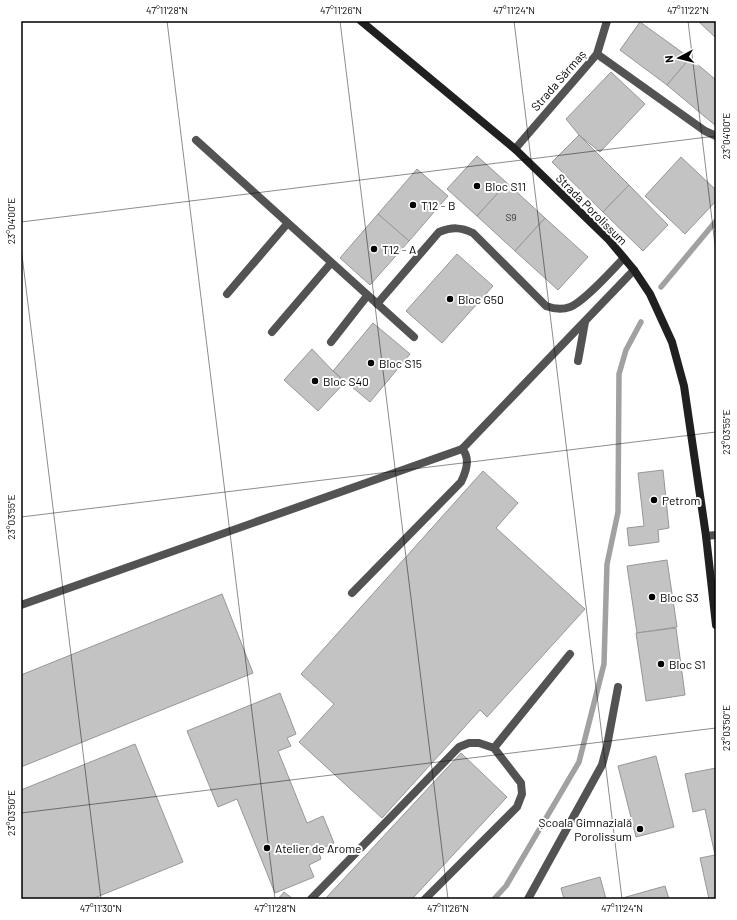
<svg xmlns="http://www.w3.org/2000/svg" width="737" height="920" font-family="Barlow,sans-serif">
	<rect width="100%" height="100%" fill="#fff"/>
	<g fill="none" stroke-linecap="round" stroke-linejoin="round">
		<g stroke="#a1a1a1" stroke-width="5.5">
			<path d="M661,287L716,221"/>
			<path d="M494,899L506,886L579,762L604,664L607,564L618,512L619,374L626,350L641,322"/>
		</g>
	</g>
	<g fill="#c3c3c3" stroke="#979797">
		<path d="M698,21H716V38Z"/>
		<path d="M640,22L690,58L667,85L620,50Z"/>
		<path d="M690,58L716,80V126L667,85Z"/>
		<path d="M611,72L645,104L600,152L579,135L566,119Z"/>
		<path d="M579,135L629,185L603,212L552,162Z"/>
		<path d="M477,156L507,183L477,216L447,189Z"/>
		<path d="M681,157L716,190V201L685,234L645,196Z"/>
		<path d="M417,169L448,196L409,241L378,214Z"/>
		<path d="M507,183L545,218L515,251L477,216Z"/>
		<path d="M629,185L668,225L643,251L603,212Z"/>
		<path d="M378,214L409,241L370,285L340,258Z"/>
		<path d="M545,218L588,257L558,290L515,251Z"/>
		<path d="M457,254L493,286L442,343L406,311Z"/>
		<path d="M373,323L410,354L370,402L333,371Z"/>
		<path d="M312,349L333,371L345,382L318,411L284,380Z"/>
		<path d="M663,470L669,528L658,530L659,542L629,546L627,528L644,526L638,473Z"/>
		<path d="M483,471L518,503L496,528L585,609L487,717L480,710L382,818L299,742L334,704L301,674Z"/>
		<path d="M667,560L677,627L637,633L627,566Z"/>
		<path d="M222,594L253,673L21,767V675Z"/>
		<path d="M676,628L685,695L646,701L636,633Z"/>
		<path d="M280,693L296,734L287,738L291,746L278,751L307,823L323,816L334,843L318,850L321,859L309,865L314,877L275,893L237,799L218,807L187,731Z"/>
		<path d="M135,744L183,862L92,899H21V790Z"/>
		<path d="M461,753L507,797L412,899H325Z"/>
		<path d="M656,756L674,827L636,837L618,766Z"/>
		<path d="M716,768V899H709L700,858L715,855L705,809L693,812L685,774Z"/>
		<path d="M600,877L606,899H564L561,888Z"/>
		<path d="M665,886L669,899H619Z"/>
		<path d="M284,892L293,899H278Z"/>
	</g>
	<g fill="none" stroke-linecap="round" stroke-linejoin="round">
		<g stroke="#535353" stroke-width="8">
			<path d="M227,294L287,224"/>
			<path d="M272,332L331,263"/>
			<path d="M331,342L367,296"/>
			<path d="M578,361L585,322"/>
			<path d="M462,449L634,270"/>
			<path d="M21,605L462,449C471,458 466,472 461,482L352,593"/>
			<path d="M494,748L570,654"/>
			<path d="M311,899L459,747L469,743H479L494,748L521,783L522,794L517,807L425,899"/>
		</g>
		<g stroke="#535353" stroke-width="8">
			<path d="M597,54L705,131L716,136"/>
			<path d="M196,140L414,337"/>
			<path d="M515,149L597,54L607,21"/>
			<path d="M377,304L439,232C452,227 461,227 473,233L546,306C554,309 562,310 570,307C584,302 612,270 624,258"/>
			<path d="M528,899L602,765L607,746L618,687"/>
		</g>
		<path stroke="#535353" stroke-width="8" d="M706,536L716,535"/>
		<path stroke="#202020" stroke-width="8" d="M361,21L515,149L609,240L634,270L650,294L672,342L684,386L706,536L716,625"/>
	</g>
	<path fill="none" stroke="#000" stroke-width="1" stroke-opacity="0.45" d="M167,21L275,899M340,21L448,899M514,21L622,899M688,21L716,253M21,222L716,136M21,247L101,899M21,517L716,432M21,813L716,728"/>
	<g fill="#000" stroke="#fff" stroke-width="1.5">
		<circle cx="477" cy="186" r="4"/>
		<circle cx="413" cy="205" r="4"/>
		<circle cx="374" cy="249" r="4"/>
		<circle cx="450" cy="299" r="4"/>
		<circle cx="371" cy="363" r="4"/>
		<circle cx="315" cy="381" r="4"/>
		<circle cx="654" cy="500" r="4"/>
		<circle cx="652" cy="597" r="4"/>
		<circle cx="661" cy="664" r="4"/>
		<circle cx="640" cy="829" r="4"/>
		<circle cx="267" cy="848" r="4"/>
	</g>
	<g text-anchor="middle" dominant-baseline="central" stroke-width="4" stroke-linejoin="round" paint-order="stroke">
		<g font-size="10" fill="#313131">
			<text x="511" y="217">S9</text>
		</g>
		<g font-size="12" fill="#000" stroke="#fff">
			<text transform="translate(558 80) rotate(-49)">Strada Sărmaș</text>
			<text transform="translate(592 209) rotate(45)">Strada Porolissum</text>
		</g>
		<g font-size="12" fill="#000" stroke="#fff" text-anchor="start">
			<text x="485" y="186">Bloc S11</text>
			<text x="421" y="205">T12 - B</text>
			<text x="382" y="249">T12 - A</text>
			<text x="458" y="299">Bloc G50</text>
			<text x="379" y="363">Bloc S15</text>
			<text x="323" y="381">Bloc S40</text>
			<text x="662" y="500">Petrom</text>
			<text x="660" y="597">Bloc S3</text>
			<text x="669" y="664">Bloc S1</text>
			<text x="632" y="822" text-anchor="end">Școala Gimnazială<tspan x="632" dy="14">Porolissum</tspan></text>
			<text x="275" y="848">Atelier de Arome</text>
		</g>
	</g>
	<rect width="737" height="920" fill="none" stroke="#ffffff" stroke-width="44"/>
	<g transform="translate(679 58) rotate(263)" stroke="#ffffff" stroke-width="3" paint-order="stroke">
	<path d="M0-3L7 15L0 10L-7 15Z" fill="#000000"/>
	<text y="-6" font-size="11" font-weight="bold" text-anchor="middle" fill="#000000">N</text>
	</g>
	<rect x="22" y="22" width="693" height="876" fill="none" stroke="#000" stroke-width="1.5"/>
	<g font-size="10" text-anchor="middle" fill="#000">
		<text x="167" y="14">47°11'28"N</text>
		<text x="341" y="14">47°11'26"N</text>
		<text x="514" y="14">47°11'24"N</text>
		<text x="688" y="14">47°11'22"N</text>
		<text transform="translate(726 136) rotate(-90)" y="4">23°04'00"E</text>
		<text transform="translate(11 221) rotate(-90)" y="4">23°04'00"E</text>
		<text transform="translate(726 432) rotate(-90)" y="4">23°03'55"E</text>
		<text transform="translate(11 517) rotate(-90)" y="4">23°03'55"E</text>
		<text transform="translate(726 728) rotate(-90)" y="4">23°03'50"E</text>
		<text transform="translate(11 813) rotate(-90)" y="4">23°03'50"E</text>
		<text x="101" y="912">47°11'30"N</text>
		<text x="275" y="912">47°11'28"N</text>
		<text x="448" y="912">47°11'26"N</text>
		<text x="622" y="912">47°11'24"N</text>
	</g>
</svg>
